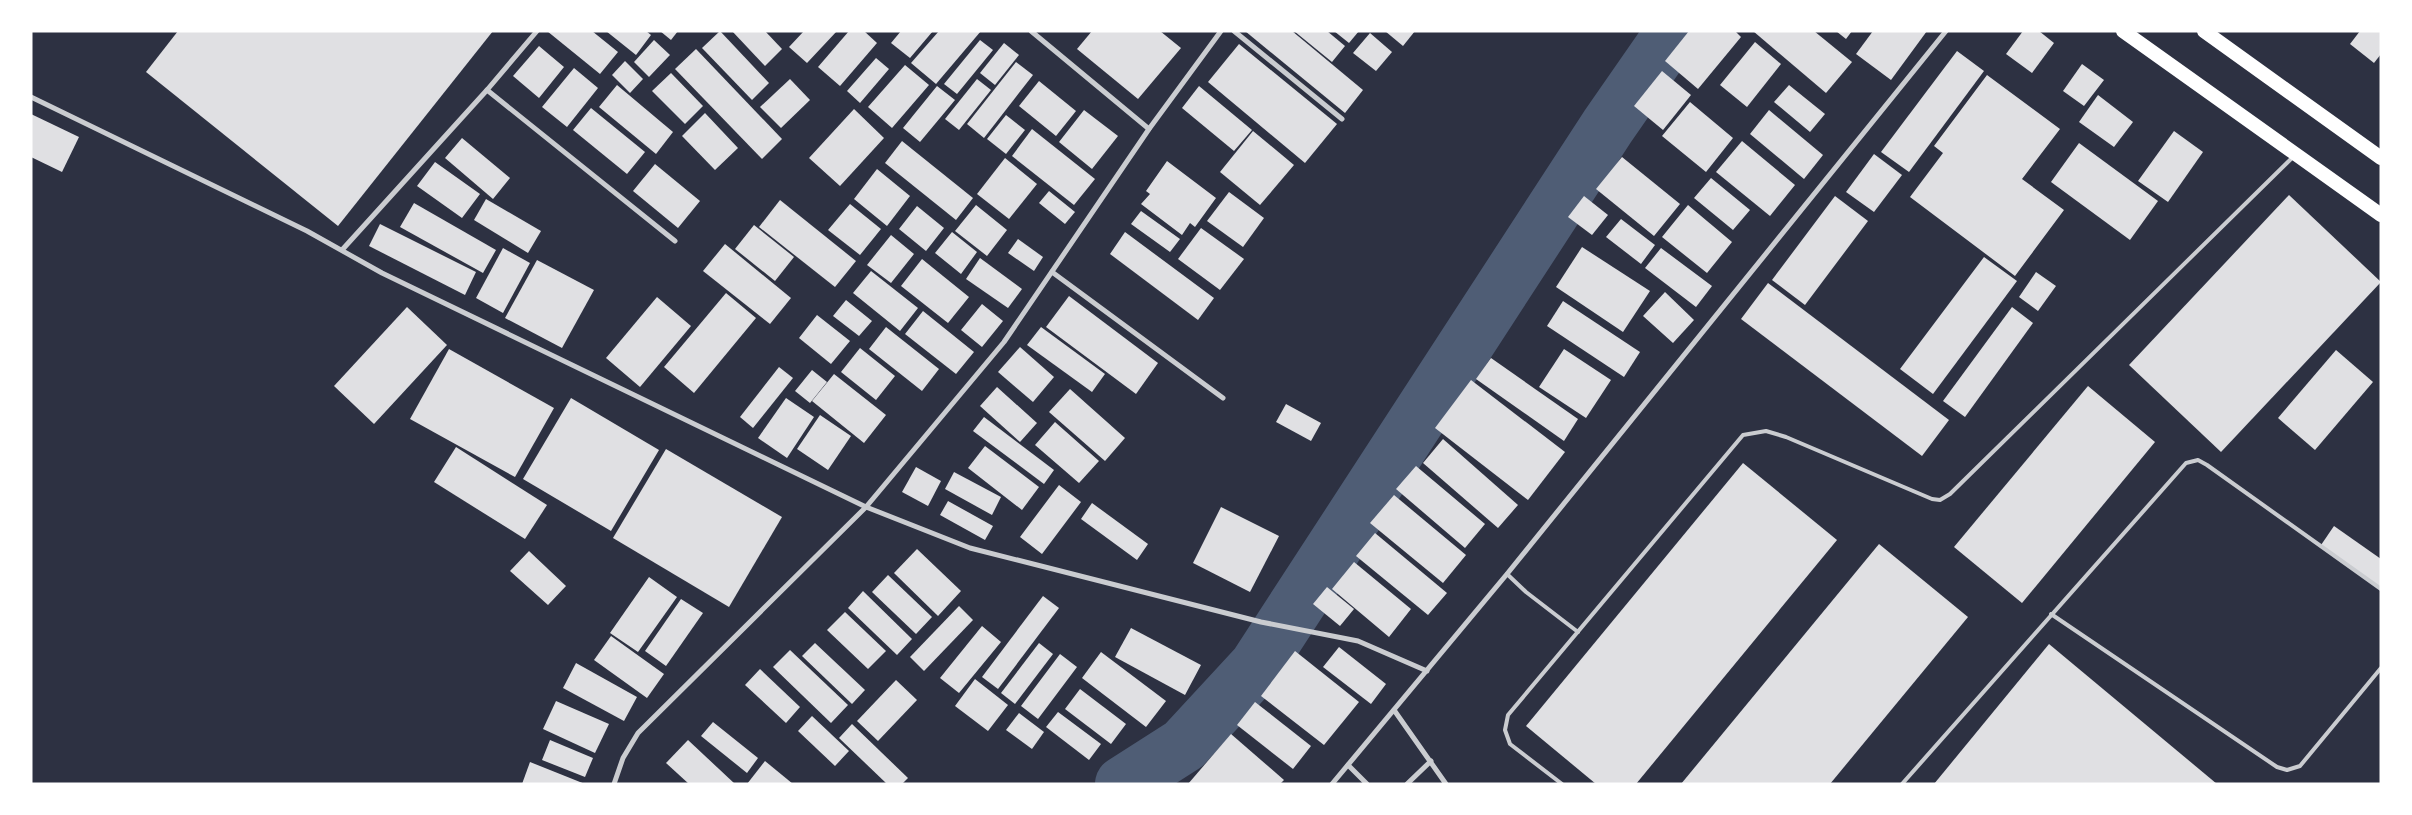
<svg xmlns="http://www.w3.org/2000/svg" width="2412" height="815" font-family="'PT Sans Narrow',sans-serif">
	<rect width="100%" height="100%" fill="#2d3142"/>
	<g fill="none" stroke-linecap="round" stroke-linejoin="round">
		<path stroke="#4f5d75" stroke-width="56" d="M1123,784L1184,745L1257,666L1608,126L1674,31"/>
	</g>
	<g fill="#e0e0e3">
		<path d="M178,31H493L338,226L146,72Z"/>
		<path d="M547,31H592L618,52L600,74Z"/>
		<path d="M606,31H646L651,35L636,55Z"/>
		<path d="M660,31H678L671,40Z"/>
		<path d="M720,31L769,83L752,100L702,48Z"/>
		<path d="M732,31H765L782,49L765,66Z"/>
		<path d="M804,31H837L807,63L789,47Z"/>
		<path d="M849,31H864L877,43L840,86L818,67Z"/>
		<path d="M901,31H933L910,58L891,43Z"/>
		<path d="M939,31H981L936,84L911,63Z"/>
		<path d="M1092,31H1160L1181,48L1138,99L1077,49Z"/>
		<path d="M1245,31H1292L1363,90L1345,113Z"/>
		<path d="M1294,31H1327L1345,46L1332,62Z"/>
		<path d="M1334,31H1359L1349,43Z"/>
		<path d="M1385,31H1415L1403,46Z"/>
		<path d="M1689,31H1735L1741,37L1698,89L1665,61Z"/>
		<path d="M1753,31H1814L1852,62L1826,93Z"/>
		<path d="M1836,31H1852L1846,39Z"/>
		<path d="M1873,31H1927L1891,80L1856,54Z"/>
		<path d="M2023,31H2039L2054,43L2032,73L2006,54Z"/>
		<path d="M2360,31H2381V54L2374,63L2350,44Z"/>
		<path d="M1370,33L1392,52L1376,71L1353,53Z"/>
		<path d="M654,40L670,55L649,77L634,62Z"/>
		<path d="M980,40L993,50L957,94L944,84Z"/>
		<path d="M1755,42L1781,64L1747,107L1720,85Z"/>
		<path d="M1004,43L1019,55L995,85L980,73Z"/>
		<path d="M1239,44L1337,124L1305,163L1208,82Z"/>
		<path d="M539,46L564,67L539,98L513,76Z"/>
		<path d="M696,49L782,139L762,159L675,69Z"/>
		<path d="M1957,51L1984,71L1909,172L1881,152Z"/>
		<path d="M876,58L889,69L860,103L847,91Z"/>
		<path d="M625,61L643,79L630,93L612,75Z"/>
		<path d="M1016,62L1033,75L984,138L967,124Z"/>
		<path d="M2082,64L2104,80L2084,106L2063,91Z"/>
		<path d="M905,65L929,85L892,128L868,107Z"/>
		<path d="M574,68L598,88L567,127L542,107Z"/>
		<path d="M1662,71L1691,95L1663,130L1634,106Z"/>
		<path d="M671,73L703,106L685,124L652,91Z"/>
		<path d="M1987,75L2060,129L2022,179L2064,210L2015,276L1910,197L1943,153L1934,146Z"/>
		<path d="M790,79L810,100L781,128L760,107Z"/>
		<path d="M977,79L991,90L959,130L945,119Z"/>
		<path d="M1039,81L1076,111L1056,136L1019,106Z"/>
		<path d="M617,85L673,132L656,154L599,107Z"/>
		<path d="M1789,85L1825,114L1810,132L1774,102Z"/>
		<path d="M937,86L955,100L920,142L903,128Z"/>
		<path d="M1199,86L1252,130L1234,151L1182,108Z"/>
		<path d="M2098,95L2133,122L2114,147L2079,122Z"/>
		<path d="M1690,102L1733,138L1706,172L1662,136Z"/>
		<path d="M591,108L645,152L627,174L573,130Z"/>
		<path d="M854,109L884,138L840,186L809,158Z"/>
		<path d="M1084,110L1118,136L1092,169L1059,142Z"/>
		<path d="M1769,110L1823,155L1804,179L1750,134Z"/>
		<path d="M705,113L738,148L715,170L682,136Z"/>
		<path d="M31,114L79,137L62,172L31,157Z"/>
		<path d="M1006,115L1025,130L1006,154L987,139Z"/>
		<path d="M1032,129L1095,179L1074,205L1012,156Z"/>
		<path d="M1253,131L1294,165L1260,205L1220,172Z"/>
		<path d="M2174,131L2203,152L2168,202L2138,181Z"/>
		<path d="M462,138L510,178L493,199L445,158Z"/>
		<path d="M902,141L973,198L956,220L885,163Z"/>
		<path d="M1742,141L1795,185L1770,216L1716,172Z"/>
		<path d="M2079,143L2158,201L2130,240L2051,182Z"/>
		<path d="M1874,154L1902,175L1874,212L1846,192Z"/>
		<path d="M1622,157L1680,204L1654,236L1596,189Z"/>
		<path d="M1005,158L1037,184L1009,219L977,194Z"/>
		<path d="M1167,161L1216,198L1195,227L1190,223L1182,235L1141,204L1150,194L1146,191Z"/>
		<path d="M435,162L480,194L462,218L417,186Z"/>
		<path d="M655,164L700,201L678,228L633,191Z"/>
		<path d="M877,169L910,196L887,226L854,199Z"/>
		<path d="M1711,178L1750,210L1733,230L1694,198Z"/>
		<path d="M1049,191L1075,212L1065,224L1039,203Z"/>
		<path d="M1229,192L1264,218L1243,247L1207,221Z"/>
		<path d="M2289,195L2381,282L2221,452L2129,365Z"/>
		<path d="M1584,196L1608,215L1592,235L1568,217Z"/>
		<path d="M1835,196L1868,221L1805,305L1772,280Z"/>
		<path d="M486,199L541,231L528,253L474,220Z"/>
		<path d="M780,200L856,261L835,287L759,227Z"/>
		<path d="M414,203L496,250L483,273L400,227Z"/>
		<path d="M850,204L881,229L860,255L828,230Z"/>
		<path d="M976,205L1007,230L987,256L955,231Z"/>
		<path d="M1688,205L1732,242L1707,273L1662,237Z"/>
		<path d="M917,206L944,228L926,251L899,229Z"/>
		<path d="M1141,211L1180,239L1170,252L1131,224Z"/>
		<path d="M1621,219L1655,245L1641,264L1606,237Z"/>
		<path d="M380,224L476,272L465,295L369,246Z"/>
		<path d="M754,225L794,257L775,281L735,249Z"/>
		<path d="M1201,228L1244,259L1220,290L1178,259Z"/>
		<path d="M952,232L977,252L961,274L935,253Z"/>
		<path d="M1125,232L1214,298L1198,320L1110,254Z"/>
		<path d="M891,235L914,254L891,283L867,265Z"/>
		<path d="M1018,239L1043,257L1034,271L1008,253Z"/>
		<path d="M725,244L791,298L770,324L703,271Z"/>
		<path d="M1582,247L1650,291L1623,332L1556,287Z"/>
		<path d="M503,248L530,263L503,313L476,298Z"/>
		<path d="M1661,248L1712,286L1696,307L1645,268Z"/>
		<path d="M1984,257L2017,281L1933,394L1900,369Z"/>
		<path d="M980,258L1022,289L1008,308L966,279Z"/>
		<path d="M922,259L969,297L948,323L901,286Z"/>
		<path d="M537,260L594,290L562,348L505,318Z"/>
		<path d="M871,271L918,308L900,331L853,293Z"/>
		<path d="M2036,272L2056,286L2038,311L2019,297Z"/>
		<path d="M1768,283L1949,420L1922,456L1741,319Z"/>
		<path d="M1665,292L1694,320L1673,343L1643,316Z"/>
		<path d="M726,293L756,318L694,393L664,367Z"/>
		<path d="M1069,296L1158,363L1136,394L1046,327Z"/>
		<path d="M657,297L691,326L640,387L606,358Z"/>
		<path d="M846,300L872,321L859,336L833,316Z"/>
		<path d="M1563,301L1640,352L1624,377L1547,326Z"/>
		<path d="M982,304L1003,321L982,347L961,330Z"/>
		<path d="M407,307L447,345L374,424L334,386Z"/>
		<path d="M2012,307L2033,323L1965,417L1943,401Z"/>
		<path d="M923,311L974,352L956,374L905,334Z"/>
		<path d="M817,315L850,341L831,364L799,338Z"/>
		<path d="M886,327L939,369L922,391L869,349Z"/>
		<path d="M1041,327L1105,374L1092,392L1027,345Z"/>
		<path d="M1020,347L1054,377L1033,402L998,372Z"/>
		<path d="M860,348L895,376L876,400L841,372Z"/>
		<path d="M449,349L554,408L515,477L410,419Z"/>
		<path d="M1564,349L1611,380L1586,418L1539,387Z"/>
		<path d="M2336,350L2373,382L2315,450L2278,418Z"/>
		<path d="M1491,358L1578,419L1564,441L1476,379Z"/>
		<path d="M779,367L793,378L753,428L740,417Z"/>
		<path d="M812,370L827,382L810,403L795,391Z"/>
		<path d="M834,374L886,415L864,443L812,401Z"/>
		<path d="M1471,380L1565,452L1528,500L1435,428Z"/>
		<path d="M2088,386L2155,442L2022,603L1954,547Z"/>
		<path d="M997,387L1037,423L1020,442L980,406Z"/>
		<path d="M1070,389L1125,438L1105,461L1049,412Z"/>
		<path d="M571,398L659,450L611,531L523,479Z"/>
		<path d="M786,398L814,417L787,458L758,438Z"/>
		<path d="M1286,404L1321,423L1311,441L1276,422Z"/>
		<path d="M820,415L851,436L828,470L797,449Z"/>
		<path d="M984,417L1054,470L1044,484L973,431Z"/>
		<path d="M1055,422L1099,461L1079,483L1035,445Z"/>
		<path d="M1443,439L1518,505L1498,528L1423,463Z"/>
		<path d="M985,446L1039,487L1022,510L968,468Z"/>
		<path d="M456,447L547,505L525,539L434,482Z"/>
		<path d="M666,449L782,517L729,607L613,538Z"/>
		<path d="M1743,463L1837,540L1636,784H1596L1526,726Z"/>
		<path d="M1416,466L1485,524L1465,548L1396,489Z"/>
		<path d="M916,467L941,481L928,506L902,492Z"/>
		<path d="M954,472L1001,497L992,515L945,489Z"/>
		<path d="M1059,485L1081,502L1042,554L1020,537Z"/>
		<path d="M1394,495L1466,555L1443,583L1370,523Z"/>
		<path d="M948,501L993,526L985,540L940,515Z"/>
		<path d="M1092,503L1148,544L1137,560L1081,519Z"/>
		<path d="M1221,507L1279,536L1250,592L1193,563Z"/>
		<path d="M2334,526L2381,559V588L2321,545Z"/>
		<path d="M1375,533L1447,593L1428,615L1356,556Z"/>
		<path d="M1879,544L1968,617L1830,784H1681Z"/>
		<path d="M917,549L961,591L938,616L894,573Z"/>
		<path d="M529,551L566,586L548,605L510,571Z"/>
		<path d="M1354,562L1411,609L1389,637L1332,589Z"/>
		<path d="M888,575L932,617L916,634L872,592Z"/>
		<path d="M649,577L677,597L638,652L610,633Z"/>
		<path d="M1327,587L1354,609L1340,626L1313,604Z"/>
		<path d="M863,591L912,639L897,655L848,608Z"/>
		<path d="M1043,596L1059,608L998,689L982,677Z"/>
		<path d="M681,599L703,613L666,666L645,651Z"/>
		<path d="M959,606L973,620L924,671L910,657Z"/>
		<path d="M845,612L886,651L868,669L827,630Z"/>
		<path d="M982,626L1001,642L959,693L940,678Z"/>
		<path d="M1131,628L1201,665L1185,695L1115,657Z"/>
		<path d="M611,636L664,674L647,698L594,660Z"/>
		<path d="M815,643L865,690L852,704L802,656Z"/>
		<path d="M1039,643L1053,654L1015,704L1001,693Z"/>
		<path d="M2049,644L2217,784H1934Z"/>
		<path d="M1339,647L1386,684L1371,704L1323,667Z"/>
		<path d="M790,650L848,705L831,723L773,667Z"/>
		<path d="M1295,651L1359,702L1324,745L1261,696Z"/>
		<path d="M1101,652L1166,701L1146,727L1082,678Z"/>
		<path d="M1060,654L1077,667L1038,719L1021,706Z"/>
		<path d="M576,663L637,697L624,721L563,688Z"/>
		<path d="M760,669L800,707L786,723L745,685Z"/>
		<path d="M975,679L1008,705L988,731L955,706Z"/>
		<path d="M896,680L917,700L878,741L857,721Z"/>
		<path d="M1080,689L1126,724L1111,744L1065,709Z"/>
		<path d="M556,701L609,724L595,753L543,729Z"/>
		<path d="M1255,702L1311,746L1293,769L1237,725Z"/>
		<path d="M1058,712L1101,744L1089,760L1046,727Z"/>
		<path d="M1019,713L1044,732L1032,749L1006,730Z"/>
		<path d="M812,716L849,751L835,766L798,731Z"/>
		<path d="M713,722L758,758L747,773L701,736Z"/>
		<path d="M852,724L908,778L902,784H887L839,738Z"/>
		<path d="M1231,734L1284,780L1280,784H1188Z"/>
		<path d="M550,740L593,758L585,777L542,760Z"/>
		<path d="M688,740L735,784H689L666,763Z"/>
		<path d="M765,761L793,784H747Z"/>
		<path d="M530,762L585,784H522Z"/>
	</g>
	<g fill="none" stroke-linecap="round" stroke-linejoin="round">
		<g stroke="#caccd0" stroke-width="4">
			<path d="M1507,574L1526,592L1578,632"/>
			<path d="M2051,614L2277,767L2287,770L2300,766L2381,668"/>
			<path d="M1562,784L1510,744L1505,730L1508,715L1743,435L1766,431L1786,437L1932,499L1940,500L1950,494L2294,156"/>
			<path d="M1902,784L2186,463L2198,460L2207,465L2381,589"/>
		</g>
		<g stroke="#caccd0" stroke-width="5">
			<path d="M1031,31L1149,129"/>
			<path d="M1234,31L1342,119"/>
			<path d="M487,90L675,241"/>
			<path d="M31,97L307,231L382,273L866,507L970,548L1261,622L1358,641L1427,671"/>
			<path d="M342,250L487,90L537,31"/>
			<path d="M1052,272L1223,398"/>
			<path d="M1394,710L1446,784"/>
			<path d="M1348,765L1367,784"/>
			<path d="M614,784L623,758L638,733L866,507L1004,342L1149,129L1221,31"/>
			<path d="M1332,784L1507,574L1946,31"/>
			<path d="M1407,784L1431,761"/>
		</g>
		<g stroke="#fff" stroke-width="14">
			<path d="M2123,31L2381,215"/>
			<path d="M2204,31L2381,158"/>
		</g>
	</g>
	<rect width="2412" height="815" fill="none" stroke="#ffffff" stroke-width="65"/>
</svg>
